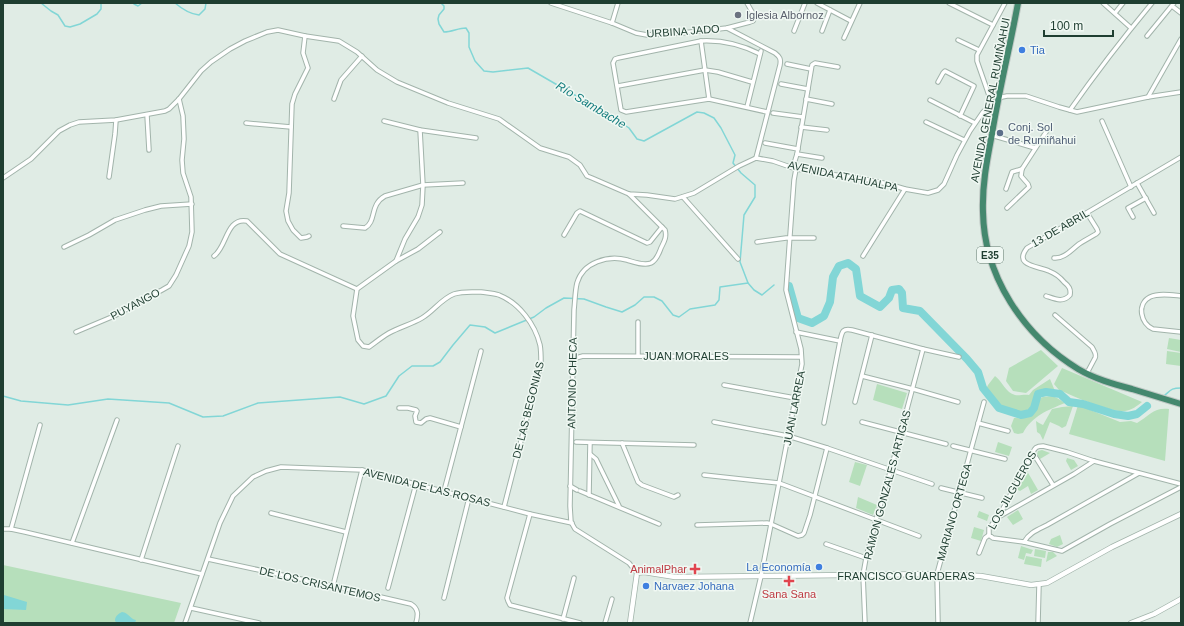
<svg xmlns="http://www.w3.org/2000/svg" width="1184" height="626" font-family="Arial,sans-serif">
	<rect width="100%" height="100%" fill="#e0ece5"/>
	<g fill="#b6dfbb">
		<path d="M1169,338L1181,340V352L1167,349Z"/>
		<path d="M1041,350L1058,366L1026,393L1013,391L1006,381L1009,368Z"/>
		<path d="M1167,351L1181,353V366L1166,364Z"/>
		<path d="M1062,368L1142,402C1137,406 1132,410 1125,411C1108,412 1076,397 1059,390L1054,384Z"/>
		<path d="M995,376C1002,381 1006,393 1015,395C1019,396 1024,394 1029,395L1033,390L1050,379L1055,391L1041,390L1036,392L1031,408L1028,411L1019,412L1000,405L985,391L988,385Z"/>
		<path d="M877,384L907,393L902,409L873,400Z"/>
		<path d="M1052,396L1057,398L1065,403C1048,410 1032,416 1023,433L1018,434L1014,433L1011,426L1014,418C1032,419 1035,415 1039,399L1043,397Z"/>
		<path d="M1078,405L1120,422L1131,421L1137,423C1149,416 1154,407 1169,409L1165,461L1069,434Z"/>
		<path d="M1073,406L1066,426L1062,428L1059,426L1050,422L1043,440L1040,434L1037,432L1036,421L1039,423L1043,425L1052,409L1062,407Z"/>
		<path d="M998,442L1012,447L1009,456L995,452Z"/>
		<path d="M1042,450L1050,453L1040,459L1037,454L1038,451Z"/>
		<path d="M1067,458L1074,460L1078,466L1071,470L1066,461Z"/>
		<path d="M855,462L867,465L860,486L849,482Z"/>
		<path d="M1027,471L1038,490L1031,494L1028,486L1020,491L1016,489Z"/>
		<path d="M858,497L877,505L873,515L856,508Z"/>
		<path d="M1018,510L1023,519L1013,525L1007,517Z"/>
		<path d="M979,511L989,515L987,521L977,517Z"/>
		<path d="M974,527L984,530L981,541L971,538Z"/>
		<path d="M1060,535L1063,544L1057,547L1049,544L1051,539Z"/>
		<path d="M1021,546L1033,550L1031,554L1026,553L1024,560L1018,558Z"/>
		<path d="M1035,549L1046,551L1045,558L1034,556Z"/>
		<path d="M1048,552H1053L1057,556L1046,562Z"/>
		<path d="M1026,556L1042,559L1041,567L1024,564Z"/>
		<path d="M3,565L181,603L174,623H3Z"/>
	</g>
	<g fill="#82d6d6">
		<path d="M4,595L27,602L26,610L3,609Z"/>
		<path d="M122,612C129,613 130,619 136,620L135,623H117L115,621C115,616 118,614 122,612Z"/>
	</g>
	<g fill="none" stroke-linecap="round" stroke-linejoin="round">
		<g stroke="#82d6d6" stroke-width="1.5">
			<path d="M41,3L51,11L58,15L65,26L70,27L80,24L97,14L101,9V3"/>
			<path d="M134,3V4L138,6L142,3"/>
			<path d="M175,3C182,9 190,14 199,15L205,9L206,3"/>
			<path d="M441,3L444,6V9L439,15L438,19L439,24L444,32C452,32 458,28 466,28L469,33V47L475,61L484,71L493,72L528,68L611,116L629,128L637,139L644,141L697,112L704,113L714,118L721,128L735,155L733,163L741,173L755,185V197L744,215L740,262L748,283L754,290L762,295L774,285"/>
			<path d="M3,396L21,401L68,405L108,399L169,403L203,417L223,416L258,403L340,397L364,404L386,396L399,376L412,366H433L440,362L453,345L470,325L485,327L495,333L534,317L546,308L564,298L584,299L606,307L622,312L635,305L644,297H654L662,301L673,315L679,317L690,309L715,305L719,300L720,287L748,283"/>
			<path d="M1164,396C1171,390 1171,388 1181,388"/>
		</g>
		<path stroke="#82d6d6" stroke-width="8" d="M789,286L798,318L812,323L824,316L830,302L833,277L839,266L848,263L856,269L860,296L880,307L889,298L892,290L899,289L902,293L903,308L920,311L967,359L978,372L983,388L999,408L1021,415L1030,413L1034,408L1038,394L1046,392L1060,394L1069,402L1083,404L1114,414L1128,416L1137,414L1147,406"/>
		<defs>
			<g id="minor">
				<path d="M551,3L612,23L636,33L647,35L682,33L727,28L750,22L753,21L755,17L747,3"/>
				<path d="M817,3L851,21"/>
				<path d="M949,3L993,25"/>
				<path d="M1103,3L1131,28"/>
				<path d="M1172,6L1181,13"/>
				<path d="M1115,13L1123,3"/>
				<path d="M612,23L618,3"/>
				<path d="M727,28L775,53C780,57 781,59 780,65L756,158"/>
				<path d="M794,31L805,3"/>
				<path d="M822,31L830,10"/>
				<path d="M305,36L303,53L308,68L295,94L292,104L289,193L286,211L288,221L293,230L301,238L307,237L309,236"/>
				<path d="M1147,36L1174,3"/>
				<path d="M844,38L860,3"/>
				<path d="M958,40L979,50"/>
				<path d="M701,41L709,99"/>
				<path d="M760,54C742,45 721,40 701,41L618,58L615,59L613,63L621,110L626,112L709,99L767,112"/>
				<path d="M787,64L811,69"/>
				<path d="M938,82L943,73L945,71L974,86L960,116"/>
				<path d="M781,84L808,89"/>
				<path d="M618,86L705,70L718,72L752,82"/>
				<path d="M1148,97L1181,39"/>
				<path d="M334,99L341,80L362,56"/>
				<path d="M806,99L832,104"/>
				<path d="M930,100L975,123"/>
				<path d="M992,104L977,61V55L1005,3"/>
				<path d="M747,107L761,51"/>
				<path d="M1070,110C1096,73 1123,38 1152,3"/>
				<path d="M773,113L803,117"/>
				<path d="M147,115L149,150"/>
				<path d="M384,121L420,130L476,138"/>
				<path d="M1102,121L1131,187"/>
				<path d="M926,122L964,140"/>
				<path d="M246,123L291,127"/>
				<path d="M801,127L827,130"/>
				<path d="M420,130L423,185L422,205L418,217L405,239L396,261L357,289L353,316L358,340L363,346L369,347C376,342 382,337 389,333C400,327 412,324 422,318C434,311 441,299 454,294C463,291 471,292 481,292C487,293 493,293 499,295C519,303 535,324 540,345C541,350 541,357 541,363L504,507"/>
				<path d="M991,135L1035,148"/>
				<path d="M765,143L798,149"/>
				<path d="M797,154L822,158"/>
				<path d="M793,167L797,154L812,65L815,63L838,67"/>
				<path d="M109,177L115,134L116,120"/>
				<path d="M3,178L31,159L59,131L70,125L79,122L116,120L165,111L169,109L179,99L201,71L211,62L230,49L245,41L267,32L278,30L305,36L339,41L357,52L377,70L397,82L448,103L499,119L540,148L569,157L580,165L587,176L592,178L629,194L647,195L675,199L694,193L739,166L756,158L773,161L796,169L869,180L888,184L905,189L928,193L938,190L944,184L957,155L970,131L983,112L994,102L1002,97L1007,96H1026L1059,107L1077,112L1148,97L1181,92"/>
				<path d="M1137,183L1154,213"/>
				<path d="M1006,189L1012,172L1022,169"/>
				<path d="M629,194L665,230C667,237 664,242 661,248C659,253 657,260 651,263C644,266 634,262 627,260C608,255 583,262 577,283C575,291 575,301 574,310L570,506L571,522L575,529L629,563L637,573"/>
				<path d="M683,197L738,259"/>
				<path d="M1007,208L1029,187L1028,184L1021,176L1022,169L1048,129"/>
				<path d="M1133,217L1128,208L1146,198"/>
				<path d="M343,226L365,228C377,221 369,205 385,196L423,185L463,183"/>
				<path d="M564,235L577,213L580,211L647,243L650,242L662,227"/>
				<path d="M757,242L786,238H814"/>
				<path d="M64,247L89,235L115,220L145,210L161,206L192,204"/>
				<path d="M214,256C227,247 226,217 247,221L280,254L357,289"/>
				<path d="M863,256L905,189"/>
				<path d="M1054,258C1064,259 1071,250 1079,244C1085,240 1091,237 1096,234L1098,232L1097,229L1087,213"/>
				<path d="M396,261L418,249L440,232"/>
				<path d="M1046,296C1055,299 1063,303 1070,295C1071,289 1069,286 1064,282C1060,277 1054,273 1049,271C1038,266 1013,266 1027,248L1181,157"/>
				<path d="M1181,296C1171,295 1159,293 1150,297C1136,304 1141,324 1153,329L1181,332"/>
				<path d="M1055,315L1092,347C1094,351 1097,354 1095,358L1087,373"/>
				<path d="M638,322V356"/>
				<path d="M76,332L114,316L162,290L169,286L176,275L189,246L192,232L191,197L183,173L182,160L184,139L183,116L179,99"/>
				<path d="M796,332L840,341"/>
				<path d="M573,362L576,358L583,356L801,357"/>
				<path d="M862,376L913,389L958,402"/>
				<path d="M724,385L795,398"/>
				<path d="M855,402L872,335"/>
				<path d="M399,408H408L416,410L417,411L415,416L416,422L421,423L426,419L430,418L461,427"/>
				<path d="M714,422L788,436L827,448L932,484"/>
				<path d="M862,422L946,444"/>
				<path d="M824,423L840,341C842,332 842,328 852,330L923,349L959,357"/>
				<path d="M978,423L1008,431"/>
				<path d="M576,442L694,445"/>
				<path d="M622,443L638,482L642,485L674,497L678,495"/>
				<path d="M953,446L1005,459"/>
				<path d="M1033,453L1053,485"/>
				<path d="M590,454L596,459L619,506"/>
				<path d="M1139,473L1047,525C1037,530 1029,533 1024,542L993,538L989,535V528L999,516L1033,453C1034,447 1038,446 1043,446L1067,452L1094,461L1181,484"/>
				<path d="M704,475L779,483L919,536"/>
				<path d="M570,486L577,490"/>
				<path d="M941,488L982,498"/>
				<path d="M444,491L481,351"/>
				<path d="M580,491L659,524"/>
				<path d="M589,495L590,443"/>
				<path d="M271,513L346,532"/>
				<path d="M530,514L507,598L508,601L510,605L580,623"/>
				<path d="M1000,516L1074,474L1094,461"/>
				<path d="M697,525L767,523L771,524L798,536L802,535L804,533L810,515L827,448"/>
				<path d="M3,529H11L25,532L202,574"/>
				<path d="M11,529L40,425"/>
				<path d="M1024,542L1062,551L1110,524L1181,487"/>
				<path d="M72,543L117,420"/>
				<path d="M826,544L866,558"/>
				<path d="M979,553L985,538L989,535"/>
				<path d="M208,559L333,586L411,604C419,609 418,615 416,623"/>
				<path d="M141,560L178,446"/>
				<path d="M333,586L362,470"/>
				<path d="M388,588L416,484"/>
				<path d="M444,598L469,498"/>
				<path d="M191,608L259,623"/>
				<path d="M563,619L574,578"/>
				<path d="M185,623L220,523L233,496L253,477L266,471L281,467L362,470L530,514L572,523"/>
				<path d="M605,623L612,599"/>
				<path d="M750,623L761,576L802,364L801,349L786,290L794,180L796,169"/>
				<path d="M865,623L863,575L866,558L876,520L891,469L923,349"/>
				<path d="M938,623L937,574L984,402"/>
				<path d="M1038,623L1039,585"/>
			</g>
			<g id="tertiary">
				<path d="M630,623L637,573L644,572L675,577L937,574L981,576L1031,585L1047,583L1112,547L1181,514"/>
				<path d="M1131,623L1154,614L1181,599"/>
			</g>
			<path id="trunk" d="M1018,3C1010,47 999,90 992,134C987,160 982,185 983,212C984,277 1024,336 1078,369C1095,379 1113,384 1132,389C1148,394 1165,399 1181,404"/>
		</defs>
		<use href="#minor" stroke="#a2b4ab" stroke-width="5.5"/>
		<use href="#tertiary" stroke="#a2b4ab" stroke-width="6"/>
		<use href="#trunk" stroke="#c0c9c5" stroke-width="8"/>
		<use href="#minor" stroke="#fff" stroke-width="3.5"/>
		<use href="#tertiary" stroke="#fff" stroke-width="4.5"/>
		<use href="#trunk" stroke="#44886e" stroke-width="6"/>
	</g>
	<circle fill="#6b7280" stroke="#f0f8f3" stroke-width="1.5" cx="738" cy="15" r="4"/>
	<g fill="#3f7fe0" stroke="#f0f8f3" stroke-width="1.5">
		<circle cx="1022" cy="50" r="4"/>
		<circle cx="819" cy="567" r="4"/>
		<circle cx="646" cy="586" r="4"/>
	</g>
	<circle fill="#5c6f8a" stroke="#f0f8f3" stroke-width="1.5" cx="1000" cy="133" r="4"/>
	<g fill="#e0444e" stroke="#f0f8f3" stroke-width="1.5">
		<path d="M693 563h4v4h4v4h-4v4h-4v-4h-4v-4h4z"/>
		<path d="M787 575h4v4h4v4h-4v4h-4v-4h-4v-4h4z"/>
	</g>
	<g text-anchor="middle" dominant-baseline="central" stroke-width="3" stroke-linejoin="round" paint-order="stroke">
		<rect fill="#f0f8f3" stroke="#5e766b" stroke-width="1" x="977" y="247" width="26" height="16" rx="3"/>
		<g font-size="10" font-weight="bold" fill="#1f3e31">
			<text x="990" y="255">E35</text>
		</g>
		<g font-size="11" fill="#5b616d" stroke="#f0f8f3" text-anchor="start">
			<text x="746" y="15">Iglesia Albornoz</text>
		</g>
		<g font-size="11" fill="#1f3e31" stroke="#f0f8f3">
			<text transform="translate(683 31) rotate(-4)">URBINA JADO</text>
			<text transform="translate(990 100) rotate(-79)">AVENIDA GENERAL RUMIÑAHUI</text>
			<text transform="translate(843 176) rotate(12)">AVENIDA ATAHUALPA</text>
			<text transform="translate(1060 228) rotate(-30)">13 DE ABRIL</text>
			<text transform="translate(135 304) rotate(-28)">PUYANGO</text>
			<text x="686" y="356">JUAN MORALES</text>
			<text transform="translate(572 383) rotate(-89)">ANTONIO CHECA</text>
			<text transform="translate(794 408) rotate(-79)">JUAN LARREA</text>
			<text transform="translate(528 410) rotate(-76)">DE LAS BEGONIAS</text>
			<text transform="translate(887 485) rotate(-75)">RAMON GONZALES ARTIGAS</text>
			<text transform="translate(427 487) rotate(14)">AVENIDA DE LAS ROSAS</text>
			<text transform="translate(1012 490) rotate(-61)">LOS JILGUEROS</text>
			<text transform="translate(954 512) rotate(-74)">MARIANO ORTEGA</text>
			<text x="906" y="576">FRANCISCO GUARDERAS</text>
			<text transform="translate(320 584) rotate(13)">DE LOS CRISANTEMOS</text>
		</g>
		<g font-size="11" fill="#366cbe" stroke="#f0f8f3" text-anchor="start">
			<text x="1030" y="50">Tia</text>
			<text x="811" y="567" text-anchor="end">La Economía</text>
			<text x="654" y="586">Narvaez Johana</text>
		</g>
		<g font-size="11" fill="#4e5e75" stroke="#f0f8f3" text-anchor="start">
			<text x="1008" y="127">Conj. Sol<tspan x="1008" dy="13">de Rumiñahui</tspan></text>
		</g>
		<g font-size="11" fill="#be3a42" stroke="#f0f8f3" text-anchor="end">
			<text x="687" y="569">AnimalPhar</text>
			<text x="789" y="594" text-anchor="middle">Sana Sana</text>
		</g>
		<g font-size="12" font-style="italic" fill="#147d7e" stroke="#f0f8f3">
			<text transform="translate(591 105) rotate(31)">Río Sambache</text>
		</g>
	</g>
	<rect width="1184" height="626" fill="none" stroke="#1f3e31" stroke-width="8"/>
	<path d="M1044 30v6h69v-6" fill="none" stroke="#1f3e31" stroke-width="2"/>
	<text x="1050" y="30" font-size="12" fill="#1f3e31" stroke="#f0f8f3" stroke-width="3" paint-order="stroke">100 m</text>
</svg>
